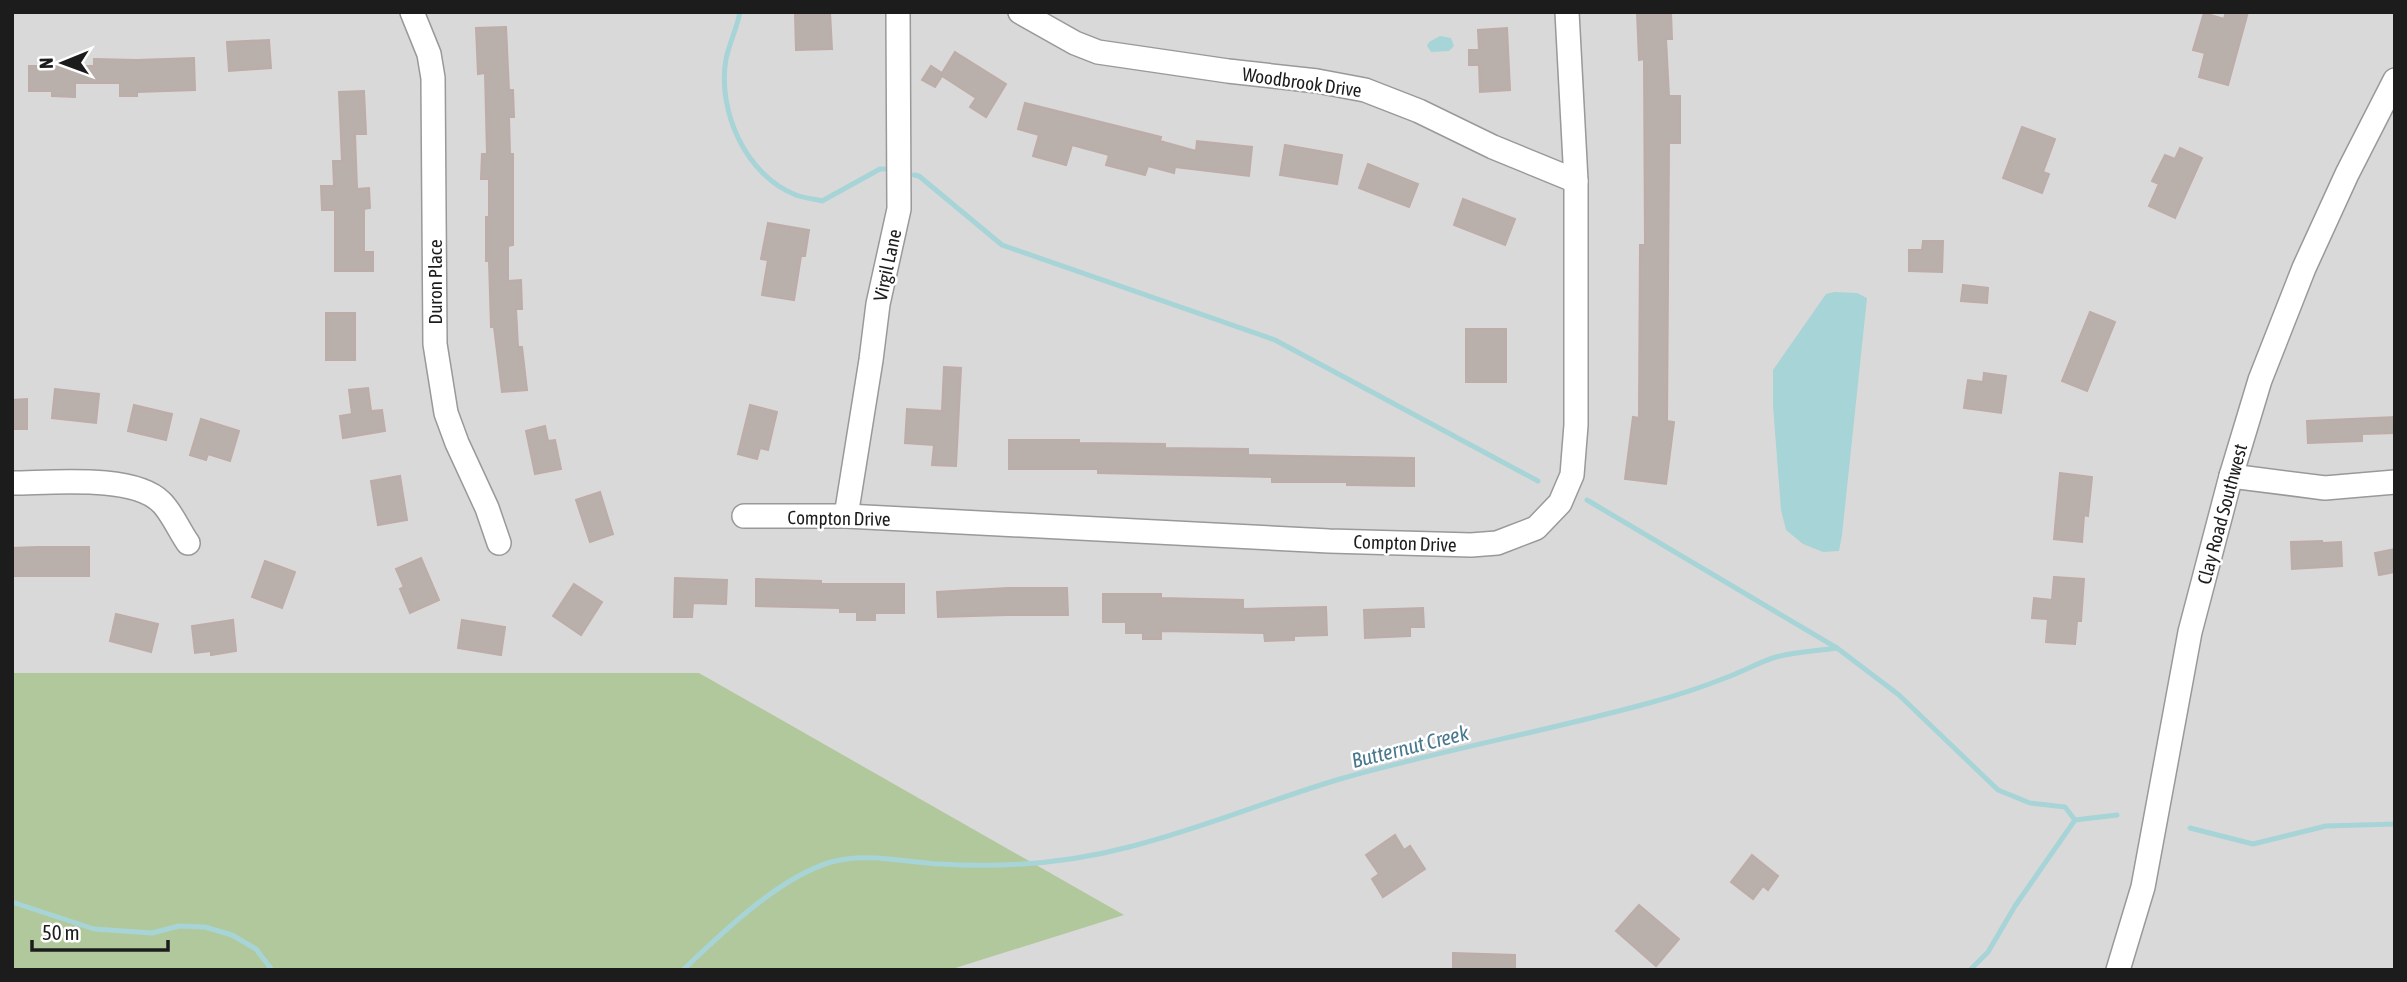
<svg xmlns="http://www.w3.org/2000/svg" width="2407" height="982" font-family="'Asap Condensed',sans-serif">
	<rect width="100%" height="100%" fill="#ede8e3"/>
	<rect fill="#dad9d9" x="12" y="12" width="2383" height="958"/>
	<path fill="#b1c89c" d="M12,673H699L1124,915L949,970H12Z"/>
	<g fill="#a7d4d6">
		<path d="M1440,36L1451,38L1454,46L1449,51L1431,52L1427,46L1429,42Z"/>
		<path d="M1834,292L1857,293L1867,298L1842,535L1839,551L1823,552L1803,544L1786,530L1781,510L1773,405V370L1826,294Z"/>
	</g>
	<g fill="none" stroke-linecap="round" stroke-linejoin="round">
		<g stroke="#a7d4d6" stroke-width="5">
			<path d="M740,12C737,28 729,44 726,59C717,110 745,175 796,195C804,198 814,199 822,201L880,169H884"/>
			<path d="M914,175L919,176L1002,245L1275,340L1538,481"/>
			<path d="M1587,500L1837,648L1899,695L1998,790L2030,803L2065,807L2075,820"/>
			<path d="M2075,820L2117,815"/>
			<path d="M2190,828L2253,844L2326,826L2395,824"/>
			<path d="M12,902L94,929L152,933L179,926L205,927L232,935L256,949L272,970"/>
			<path d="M683,970C723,932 778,878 831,862C868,852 903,862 940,864C1003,868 1068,863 1129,847C1201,829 1269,800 1340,779C1442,750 1547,731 1649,703C1675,696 1700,688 1725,678C1742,672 1759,662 1776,657C1795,652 1817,651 1837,648"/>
			<path d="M1970,970L1988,952L2015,906L2075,820"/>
		</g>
	</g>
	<g fill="#b9b0ac" stroke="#bdaca7" stroke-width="2">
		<path d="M830,12L832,49L796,50L795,13Z"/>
		<path d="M1637,12H1671L1672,39H1666L1669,96H1680V143H1669L1667,421L1674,422L1666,484L1625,479L1633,417L1639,418L1640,245H1645L1644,59L1639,60Z"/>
		<path d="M2226,12H2248L2228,85L2199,77L2205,53L2193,50L2204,13L2224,19Z"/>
		<path d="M506,27L509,90H513L514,117H509L510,154H513V245L508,246V281L521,280L522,309H516L518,347H522L527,390L502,392L494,327H491L489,261H486V217H489V179H481L482,154H487L485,73L478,74L476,28Z"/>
		<path d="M1507,28L1510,90L1480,92L1479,65H1469V50H1479L1478,30Z"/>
		<path d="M269,40L271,68L229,71L227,42Z"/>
		<path d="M955,52L1006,84L986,117L970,107L976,98L942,76L935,87L922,80L931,66L942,73Z"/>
		<path d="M194,58L195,90L137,92V96H120V83H75V97L52,96V91H29V66H94V59L137,60Z"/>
		<path d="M364,91L366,134H355L357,189L369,188L370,208L364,209V252H373V271H335V210H322L321,186H334L333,161H342L339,92Z"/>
		<path d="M1025,103L1161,137L1160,141L1196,151L1197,141L1252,147L1249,176L1175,167L1174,173L1148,166L1145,175L1106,165L1109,155L1072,145L1066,165L1033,156L1039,135L1018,129Z"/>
		<path d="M2022,127L2055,139L2043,172L2049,174L2042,193L2003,178Z"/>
		<path d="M1285,145L1342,155L1337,184L1280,175Z"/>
		<path d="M2180,148L2202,158L2175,218L2149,206L2159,184L2152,181L2165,155L2175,159Z"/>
		<path d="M1368,164L1418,184L1409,207L1359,188Z"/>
		<path d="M1463,199L1515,219L1505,245L1454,225Z"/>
		<path d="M768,223L809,230L805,256H801L794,300L762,295L768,260L761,259Z"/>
		<path d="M1923,241H1943L1942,272L1909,271V250H1922Z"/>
		<path d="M1963,285L1988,288L1987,303L1961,301Z"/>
		<path d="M2090,312L2115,322L2087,391L2062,381Z"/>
		<rect x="326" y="313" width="29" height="47"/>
		<rect x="1466" y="329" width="40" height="53"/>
		<path d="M944,367L961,368L956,466L932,465L934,445L905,443L907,409L942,411Z"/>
		<path d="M1984,373L2006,376L2001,413L1964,408L1968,380L1983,382Z"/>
		<path d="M368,388L371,411L382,410L385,431L343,438L340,416L352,414L349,390Z"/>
		<path d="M55,389L99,394L96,423L52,418Z"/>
		<path d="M27,399V429H12V400Z"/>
		<path d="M134,405L172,414L166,440L128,431Z"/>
		<path d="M750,405L777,412L768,450L760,448L757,459L738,454Z"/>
		<path d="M2395,417V433L2362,434V441L2308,443L2307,421Z"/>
		<path d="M201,419L239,431L230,461L208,454L206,460L190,455Z"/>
		<path d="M545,426L548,441L555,440L561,469L535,474L526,431Z"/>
		<path d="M1009,440H1079V443L1165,444V448L1248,449V455L1414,458V486L1347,485V482H1272V477L1098,473V469H1009Z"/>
		<path d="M2060,473L2092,477L2088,516L2084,515L2082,542L2054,539Z"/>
		<path d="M400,476L407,520L378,525L371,481Z"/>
		<path d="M600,492L613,534L590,542L576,500Z"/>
		<path d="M2322,541V543L2341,542L2342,566L2292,569L2291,542Z"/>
		<path d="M38,547H89V576H12V548Z"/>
		<path d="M2395,549V572L2379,575L2375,553Z"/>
		<path d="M421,558L439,600L410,613L400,589L404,587L396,569Z"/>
		<path d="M265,561L295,572L282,608L252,597Z"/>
		<path d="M2054,577L2084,579L2081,621H2077L2075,644L2046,642L2048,619L2032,618L2034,598L2052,600Z"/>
		<path d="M675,578L727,580L726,604L693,603L692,617H674Z"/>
		<path d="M756,579L821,581V584H904V613H875V620H857V612H840V608L756,606Z"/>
		<path d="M574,584L602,602L581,635L553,616Z"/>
		<path d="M1008,588H1067L1068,615H1008L938,617L937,592Z"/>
		<path d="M1103,594H1161V598L1243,600V609L1326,607L1327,635L1294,636V640L1265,641L1264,633L1161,631V639H1143V633H1126V622H1103Z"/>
		<path d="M1423,608L1424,627H1410V636L1365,638L1364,610Z"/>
		<path d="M116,614L158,624L151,652L110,641Z"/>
		<path d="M233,620L236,651L211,655V651L195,653L192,626Z"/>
		<path d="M462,620L505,627L501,655L458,648Z"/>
		<path d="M1395,835L1404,850L1410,846L1425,869L1383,897L1372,879L1379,874L1366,855Z"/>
		<path d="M1752,855L1778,876L1768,890L1763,886L1753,899L1731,882Z"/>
		<path d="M1639,905L1679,939L1656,966L1616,931Z"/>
		<path d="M1453,953L1515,955V970H1453Z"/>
	</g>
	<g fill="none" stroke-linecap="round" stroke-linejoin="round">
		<defs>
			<g id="minor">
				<path d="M412,12L429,54L433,78L435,344L446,413L457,443L487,508L499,543"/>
				<path d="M1020,12L1075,43L1098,52L1228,71L1317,81L1365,90L1419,111L1493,147L1576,181"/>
				<path d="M2231,476L2325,488L2395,482"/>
				<path d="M12,483C50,483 133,474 161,502C171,511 180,532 188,543"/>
				<path d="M744,516H846L1329,541L1471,545L1497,543L1536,528L1560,503L1572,475L1576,425V181L1567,12"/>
				<path d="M846,516L871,360L878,304L899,209L898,12"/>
				<path d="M2118,970L2143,887L2190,632L2231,476L2260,380L2304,268L2347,174L2395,80"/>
			</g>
		</defs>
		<use href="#minor" stroke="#999" stroke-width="26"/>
		<use href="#minor" stroke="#fff" stroke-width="23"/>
	</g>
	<g text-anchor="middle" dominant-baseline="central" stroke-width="5" stroke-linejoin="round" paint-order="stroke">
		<g font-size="19" fill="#1c1c1c" stroke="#fff">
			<text transform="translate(1302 82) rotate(8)">Woodbrook Drive</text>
			<text transform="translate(887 265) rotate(-78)">Virgil Lane</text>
			<text transform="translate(435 282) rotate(-90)">Duron Place</text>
			<text transform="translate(2222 514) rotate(-75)">Clay Road Southwest</text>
			<text transform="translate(839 518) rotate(1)">Compton Drive</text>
			<text transform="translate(1405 543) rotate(2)">Compton Drive</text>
		</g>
		<g font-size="21" font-style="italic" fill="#49778c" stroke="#fff">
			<text transform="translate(1410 746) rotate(-14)">Butternut Creek</text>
		</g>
	</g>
	<rect width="2407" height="982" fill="none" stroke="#1c1c1c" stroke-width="28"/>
	<g transform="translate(63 63) rotate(269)" stroke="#ffffff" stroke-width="5" paint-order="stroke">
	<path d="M0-5L12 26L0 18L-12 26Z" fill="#1c1c1c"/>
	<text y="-10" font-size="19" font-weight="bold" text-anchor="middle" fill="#1c1c1c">N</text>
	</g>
	<path d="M32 940v10h136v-10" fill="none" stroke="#1c1c1c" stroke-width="3.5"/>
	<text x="42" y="940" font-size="21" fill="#1c1c1c" stroke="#ffffff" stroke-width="5" paint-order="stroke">50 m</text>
</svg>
